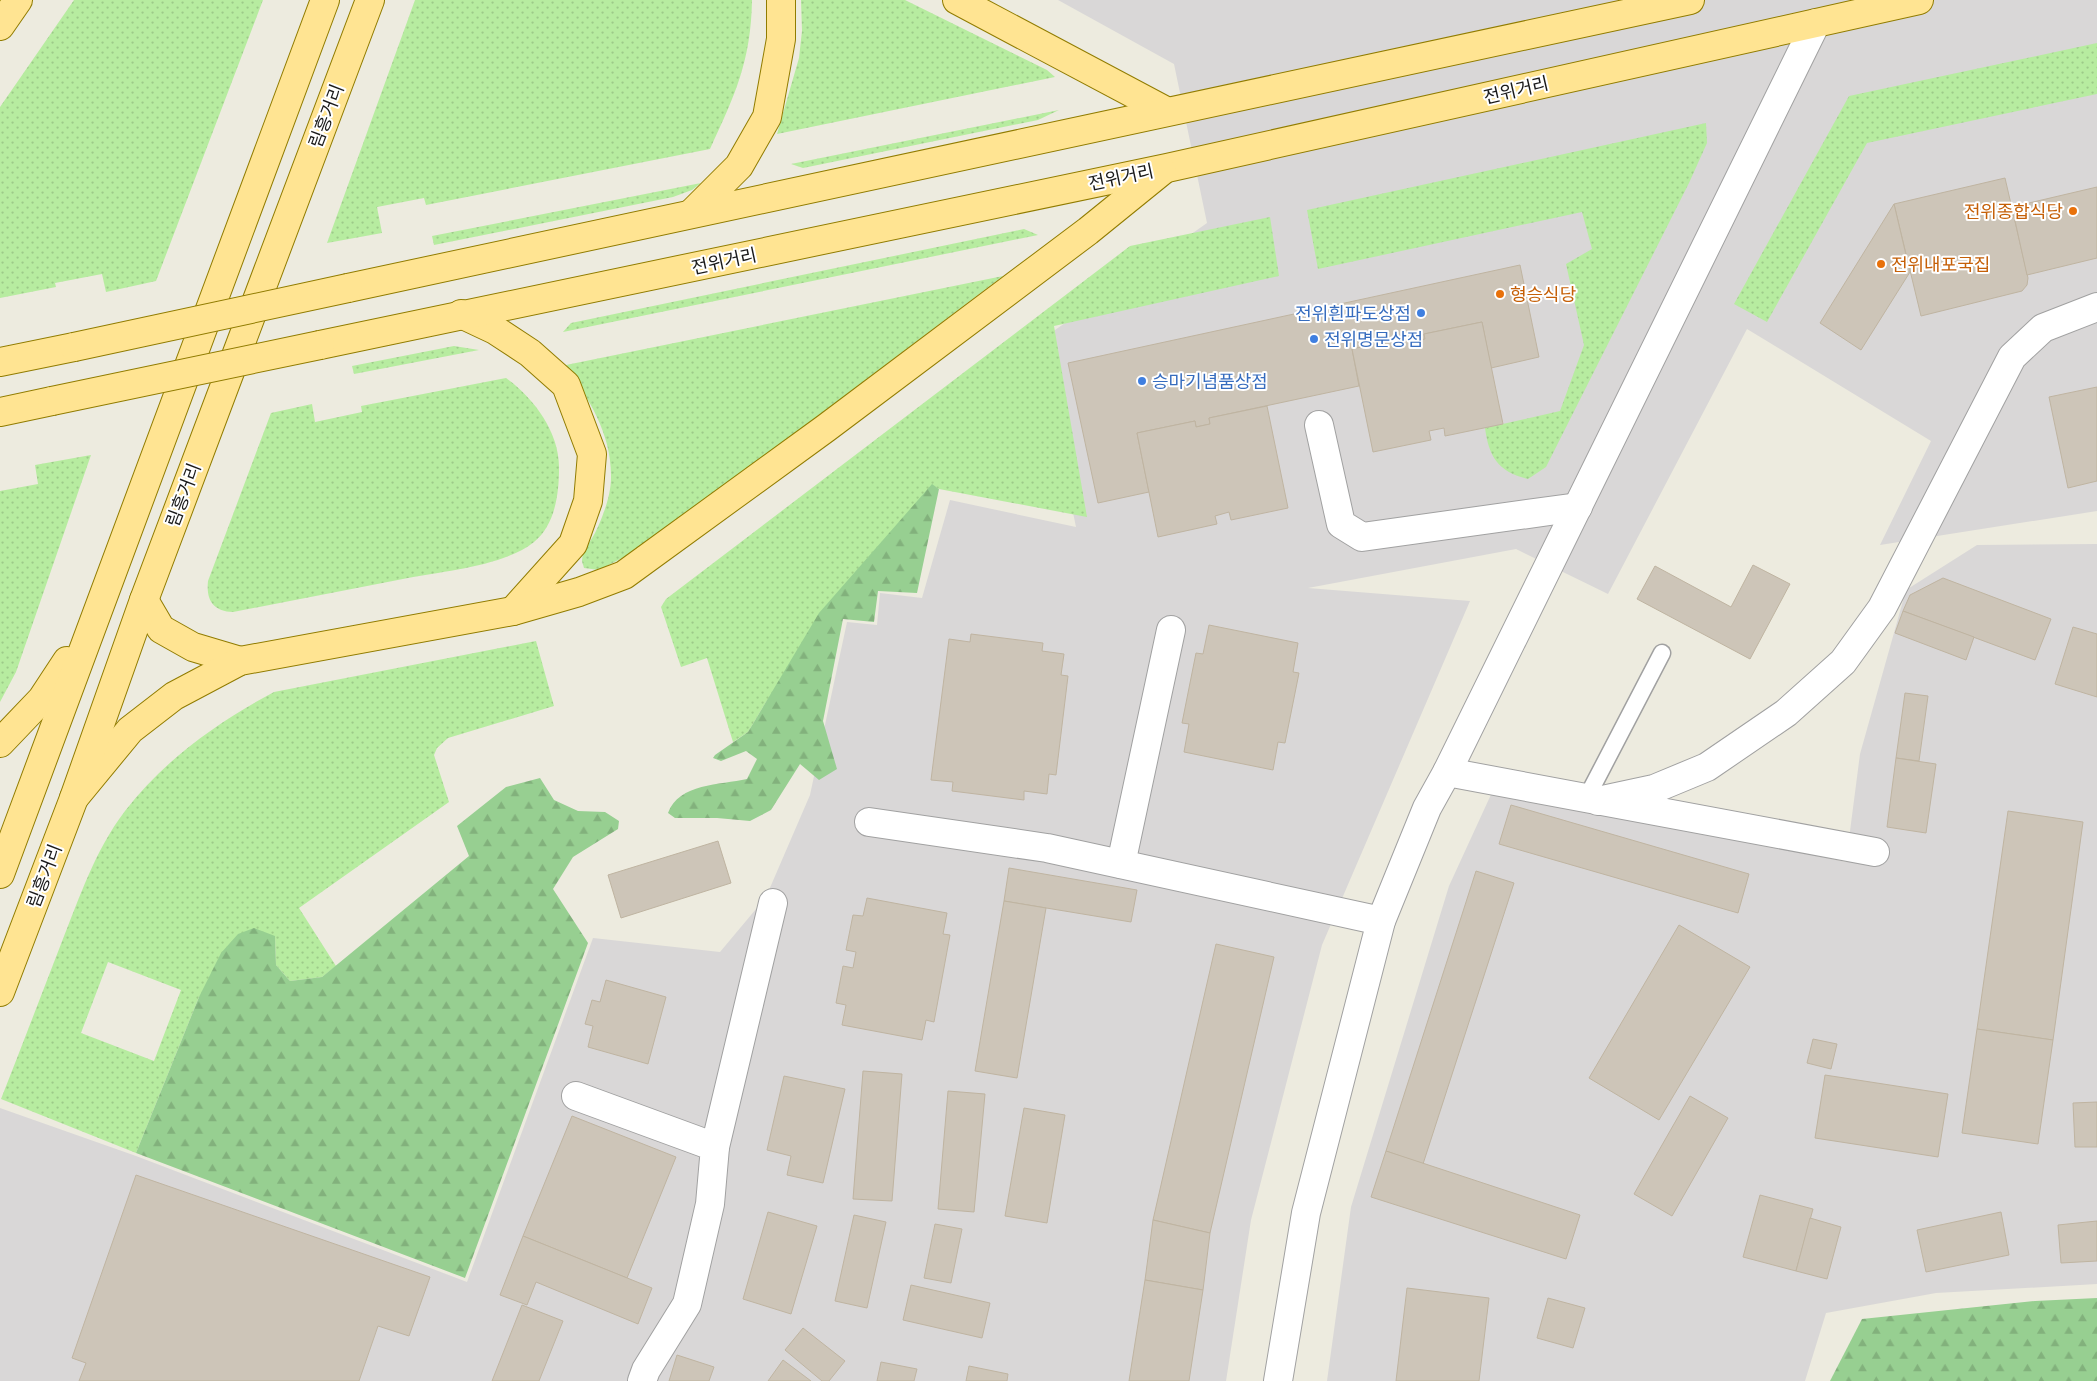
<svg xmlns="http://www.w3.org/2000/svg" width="2097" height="1381" font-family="'Asap Condensed','Noto Sans KR',sans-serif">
	<defs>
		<pattern id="grass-dots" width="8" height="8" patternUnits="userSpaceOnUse" patternTransform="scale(1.25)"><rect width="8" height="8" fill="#b7eca0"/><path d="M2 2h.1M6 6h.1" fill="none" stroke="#9dca89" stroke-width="1.8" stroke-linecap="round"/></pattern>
		<pattern id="forest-firs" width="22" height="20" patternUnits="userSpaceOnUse" patternTransform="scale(1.25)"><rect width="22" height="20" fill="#97cf91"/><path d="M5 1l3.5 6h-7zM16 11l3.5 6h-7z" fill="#82b17c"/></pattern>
	</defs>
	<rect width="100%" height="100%" fill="#edebdf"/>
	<g fill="#d9d7d7">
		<path d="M1058,0H2097V511L1880,545L1931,441L1747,329L1608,594L1516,549L1308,588L1470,601L1322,945L1251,1220L1226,1381H0V1108L136,1156L467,1282L593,938L720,952L766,897L810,795L847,622L877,625L880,593L922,598L950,500L1076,527L1038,342L1207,223L1174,64Z"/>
		<path d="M2097,544V1284L1936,1293L1826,1313L1805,1381H1327L1351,1207L1449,886L1494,788L1846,862L1860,754L1906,590L1977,545Z"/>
	</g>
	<g fill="url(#grass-dots)" fill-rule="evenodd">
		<path d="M74,0H263L156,281L106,292L102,274L55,283L56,287L0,298V107Z"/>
		<path d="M415,0H752C751,61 735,95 710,149L426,205L424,198L377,207L382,233L327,243Z"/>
		<path d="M801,0H905L1047,70L1055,77L777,134L799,58L802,31Z"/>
		<path d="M2097,43V94L1867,143L1767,322L1734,304L1849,96Z"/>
		<path d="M1059,110L1038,120L803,168L791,164Z"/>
		<path d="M1706,123L1707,143L1689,183L1546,467L1528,479C1499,472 1489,458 1485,428L1560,411L1584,345L1566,264L1592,249L1582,212L1318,269L1307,210Z"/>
		<path d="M701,183L692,190L673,197L434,245L432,236Z"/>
		<path d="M1270,217L1279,276L1054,326L1087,517L939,489L932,485L766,702L748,732L733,742L707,658L681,667L661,607L666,599L1130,246Z"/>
		<path d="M1024,229L1038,235L563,332L571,323Z"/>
		<path d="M1003,276L647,545L599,570L584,568C584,567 582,562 582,561C582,551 591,541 595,533C603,517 611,495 611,478C612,434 589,400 566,365Z"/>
		<path d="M454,346L479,350L354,374L352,366Z"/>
		<path d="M506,378C534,398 560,433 559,469C559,494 555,525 534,542C504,566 445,571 408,578C350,589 291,601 233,612C213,611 206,600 208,581L271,413L312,404L315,422L362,412L361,406Z"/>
		<path d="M91,455L16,672L0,702V491L38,484L35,465Z"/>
		<path d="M536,641L554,706L448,738L437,748L434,755L449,802L299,908L336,966L322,977L290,981L276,965L275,936L199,997L136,1153L1,1099C21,1048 41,996 61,944C79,899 95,850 125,811C164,760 218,722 274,692ZM108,962L181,990L154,1061L81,1033Z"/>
	</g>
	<g fill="url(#forest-firs)">
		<path d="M932,484L939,489L917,593L878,591L874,622L843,619L823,721L837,769L819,780L800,764L771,810L750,821L717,818H675L668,813C679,783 720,785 747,779L757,759L746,751L721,761L713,758L715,755L748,732L819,613Z"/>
		<path d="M540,778L554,800L578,811L605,812L619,821L618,829L573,857L553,889L588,943L465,1278L136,1153L199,997L221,953L238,934L254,928L275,936L276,965L290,981L322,977L469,856L457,826L506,787Z"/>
		<path d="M2097,1298V1381H1830L1862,1319L2035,1301Z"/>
	</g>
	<g fill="#cdc5b8" stroke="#bfb4a1">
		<path d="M2005,178L2028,278L2027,285L2022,291L1921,316L1894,204Z"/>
		<path d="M2097,187V258L2027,275L2012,207Z"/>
		<path d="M1894,204L1910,272L1861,350L1820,323Z"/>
		<path d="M1520,265L1539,357L1491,368L1482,322L1424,334L1425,339L1410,343L1409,337L1352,349L1359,386L1209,418L1210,424L1196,427L1195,421L1137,433L1149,492L1098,503L1068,363Z"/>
		<path d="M1482,322L1503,424L1445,436L1444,428L1429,431L1431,440L1373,452L1352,349L1409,337L1410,343L1425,339L1424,334Z"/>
		<path d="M2097,387V481L2068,488L2049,397Z"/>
		<path d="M1267,406L1288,508L1231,520L1229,512L1215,516L1217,524L1158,537L1137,433L1195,421L1196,427L1210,424L1209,418Z"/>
		<path d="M1753,565L1790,584L1750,659L1637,599L1655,566L1731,607Z"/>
		<path d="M1943,578L2051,619L2035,660L1903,611L1910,595Z"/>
		<path d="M1903,611L1974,637L1966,660L1895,633Z"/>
		<path d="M1209,625L1298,643L1293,672L1299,673L1285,743L1278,742L1273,770L1184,752L1189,724L1182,723L1196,653L1203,654Z"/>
		<path d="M2073,627L2097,634V697L2055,684Z"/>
		<path d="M971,634L1043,643L1042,651L1064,654L1061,675L1068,676L1056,775L1049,774L1047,794L1024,791V800L952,791L953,782L931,780L949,639L970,642Z"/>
		<path d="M1905,693L1928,696L1919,761L1896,758Z"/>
		<path d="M1896,758L1936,764L1926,833L1887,827Z"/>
		<path d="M1511,805L1749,874L1738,913L1499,844Z"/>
		<path d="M2008,811L2083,822L2053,1040L1977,1029Z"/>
		<path d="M718,841L731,883L621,918L608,875Z"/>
		<path d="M1009,868L1137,890L1131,922L1004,901Z"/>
		<path d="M1476,871L1514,883L1423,1164L1386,1151Z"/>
		<path d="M867,898L947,913L943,934L950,935L934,1022L926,1020L922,1040L842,1025L846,1005L836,1003L843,966L853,968L856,952L846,950L853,915L863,916Z"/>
		<path d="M1004,901L1046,908L1017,1078L975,1071Z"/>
		<path d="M1679,925L1750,967L1659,1120L1589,1078Z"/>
		<path d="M1216,944L1274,957L1210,1233L1153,1220Z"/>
		<path d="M606,980L666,997L648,1064L588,1047L593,1026L585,1024L592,1000L600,1002Z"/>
		<path d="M1977,1029L2053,1040L2038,1144L1962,1133Z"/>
		<path d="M1813,1039L1837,1044L1831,1069L1807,1063Z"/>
		<path d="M863,1071L902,1074L892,1201L853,1199Z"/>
		<path d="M1825,1075L1948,1094L1938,1157L1815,1138Z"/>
		<path d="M784,1076L845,1089L823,1183L787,1175L791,1156L767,1150Z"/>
		<path d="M948,1091L985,1094L974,1212L938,1209Z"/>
		<path d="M1690,1096L1728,1118L1672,1216L1634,1194Z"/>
		<path d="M2097,1102V1147H2075L2073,1103Z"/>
		<path d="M1024,1108L1065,1115L1047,1223L1005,1216Z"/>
		<path d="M572,1116L676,1157L627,1278L523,1236Z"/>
		<path d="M1386,1151L1580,1215L1566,1259L1371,1197Z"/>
		<path d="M136,1175L430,1277L409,1336L378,1326L359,1381H79L86,1363L72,1358Z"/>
		<path d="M1760,1195L1813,1209L1796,1271L1743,1257Z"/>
		<path d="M768,1212L817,1226L791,1314L743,1299Z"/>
		<path d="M2001,1212L2009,1255L1926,1272L1917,1230Z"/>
		<path d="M854,1215L886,1222L867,1308L835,1301Z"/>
		<path d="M1810,1218L1841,1227L1827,1279L1796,1271Z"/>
		<path d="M1153,1220L1210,1233L1203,1290L1145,1280Z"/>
		<path d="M2097,1221V1261L2061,1263L2058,1225Z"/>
		<path d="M935,1224L962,1229L951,1283L924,1278Z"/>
		<path d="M523,1236L652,1288L638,1324L536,1282L527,1305L500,1295Z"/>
		<path d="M1145,1280L1203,1290L1189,1381H1129Z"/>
		<path d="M911,1285L990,1303L982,1338L903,1320Z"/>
		<path d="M1407,1288L1489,1298L1479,1381H1396Z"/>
		<path d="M1548,1298L1585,1308L1573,1348L1537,1338Z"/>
		<path d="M522,1305L563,1321L539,1381H492Z"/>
		<path d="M803,1328L845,1361L829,1381H822L785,1350Z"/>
		<path d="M677,1355L714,1367L709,1381H669Z"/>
		<path d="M783,1360L811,1381H768Z"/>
		<path d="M881,1362L917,1369L914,1381H877Z"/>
		<path d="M969,1366L1008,1374L1007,1381H966Z"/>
	</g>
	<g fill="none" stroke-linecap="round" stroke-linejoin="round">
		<defs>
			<path id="service" d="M1586,799L1662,653"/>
			<g id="minor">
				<path d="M1319,425L1341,524L1362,537L1578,507"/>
				<path d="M1447,772L1875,852"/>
				<path d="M1598,801L1654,789L1707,767L1786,713L1843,662L1882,608L2012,357L2043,328L2097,307"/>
				<path d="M869,822L1047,848L1381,921"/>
				<path d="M1121,864L1171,630"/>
				<path d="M576,1096L715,1147L710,1204L687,1304L646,1370L642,1381"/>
				<path d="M715,1147L773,903"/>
			</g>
			<path id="tertiary" d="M1278,1381L1306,1213L1381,921L1427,808L1447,772L1816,23"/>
			<g id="primary">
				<path d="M957,0L1166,111"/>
				<path d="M0,26L18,0"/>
				<path d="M692,213L739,166L767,117L781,39V0"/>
				<path d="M348,288L1690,0"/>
				<path d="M461,314L495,330L530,353L566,385L592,454L588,501L573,544L513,611"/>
				<path d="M320,345L1167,168L1919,0"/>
				<path d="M0,362L74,347"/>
				<path d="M0,412L52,401"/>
				<path d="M144,600L161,629L193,647L240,661"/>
				<path d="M0,743L42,699L67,661"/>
				<path d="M74,798L130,730L174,696L240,661L513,611L579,592L624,575L826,428L1088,231L1162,171"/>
				<path d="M0,874L325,0"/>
				<path d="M0,992L74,798L144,600L370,0"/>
			</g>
		</defs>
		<use href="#service" stroke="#a1a1a1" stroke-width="19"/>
		<use href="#minor" stroke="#a1a1a1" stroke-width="30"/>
		<use href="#tertiary" stroke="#a1a1a1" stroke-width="30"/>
		<use href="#primary" stroke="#917c00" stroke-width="30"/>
		<use href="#service" stroke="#fff" stroke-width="16"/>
		<use href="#minor" stroke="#fff" stroke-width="28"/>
		<use href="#tertiary" stroke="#fff" stroke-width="28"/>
		<use href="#primary" stroke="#ffe492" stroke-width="28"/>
		<defs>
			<g id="primary-bridge">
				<path d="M74,347L348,288"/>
				<path d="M52,401L320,345"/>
			</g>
		</defs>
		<use href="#primary-bridge" stroke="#917c00" stroke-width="30" stroke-linecap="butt"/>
		<use href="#primary-bridge" stroke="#ffe492" stroke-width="28"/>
	</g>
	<g fill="#e8710a" stroke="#fff" stroke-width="2">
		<circle cx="2073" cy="211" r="5"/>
		<circle cx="1881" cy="264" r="5"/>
		<circle cx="1500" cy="294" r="5"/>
	</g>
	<g fill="#3f7fe0" stroke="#fff" stroke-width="2">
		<circle cx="1421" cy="313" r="5"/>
		<circle cx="1314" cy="339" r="5"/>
		<circle cx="1142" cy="381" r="5"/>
	</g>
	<g text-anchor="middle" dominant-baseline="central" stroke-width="4" stroke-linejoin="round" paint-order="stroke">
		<g font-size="18" fill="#1a1a1a" stroke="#fff">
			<text transform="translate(1516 90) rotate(-13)">전위거리</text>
			<text transform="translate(326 116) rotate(-69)">림흥거리</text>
			<text transform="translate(1121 177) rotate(-12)">전위거리</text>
			<text transform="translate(724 261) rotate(-12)">전위거리</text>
			<text transform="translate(183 495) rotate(-69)">림흥거리</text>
			<text transform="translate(44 876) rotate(-69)">림흥거리</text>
		</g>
		<g font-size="18" fill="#c56008" stroke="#fff" text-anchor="start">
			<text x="2063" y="211" text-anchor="end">전위종합식당</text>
			<text x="1891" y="264">전위내포국집</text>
			<text x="1510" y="294">형승식당</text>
		</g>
		<g font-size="18" fill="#366cbe" stroke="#fff" text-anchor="start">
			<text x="1411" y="313" text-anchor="end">전위흰파도상점</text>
			<text x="1324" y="339">전위명문상점</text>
			<text x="1152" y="381">승마기념품상점</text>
		</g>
	</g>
</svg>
